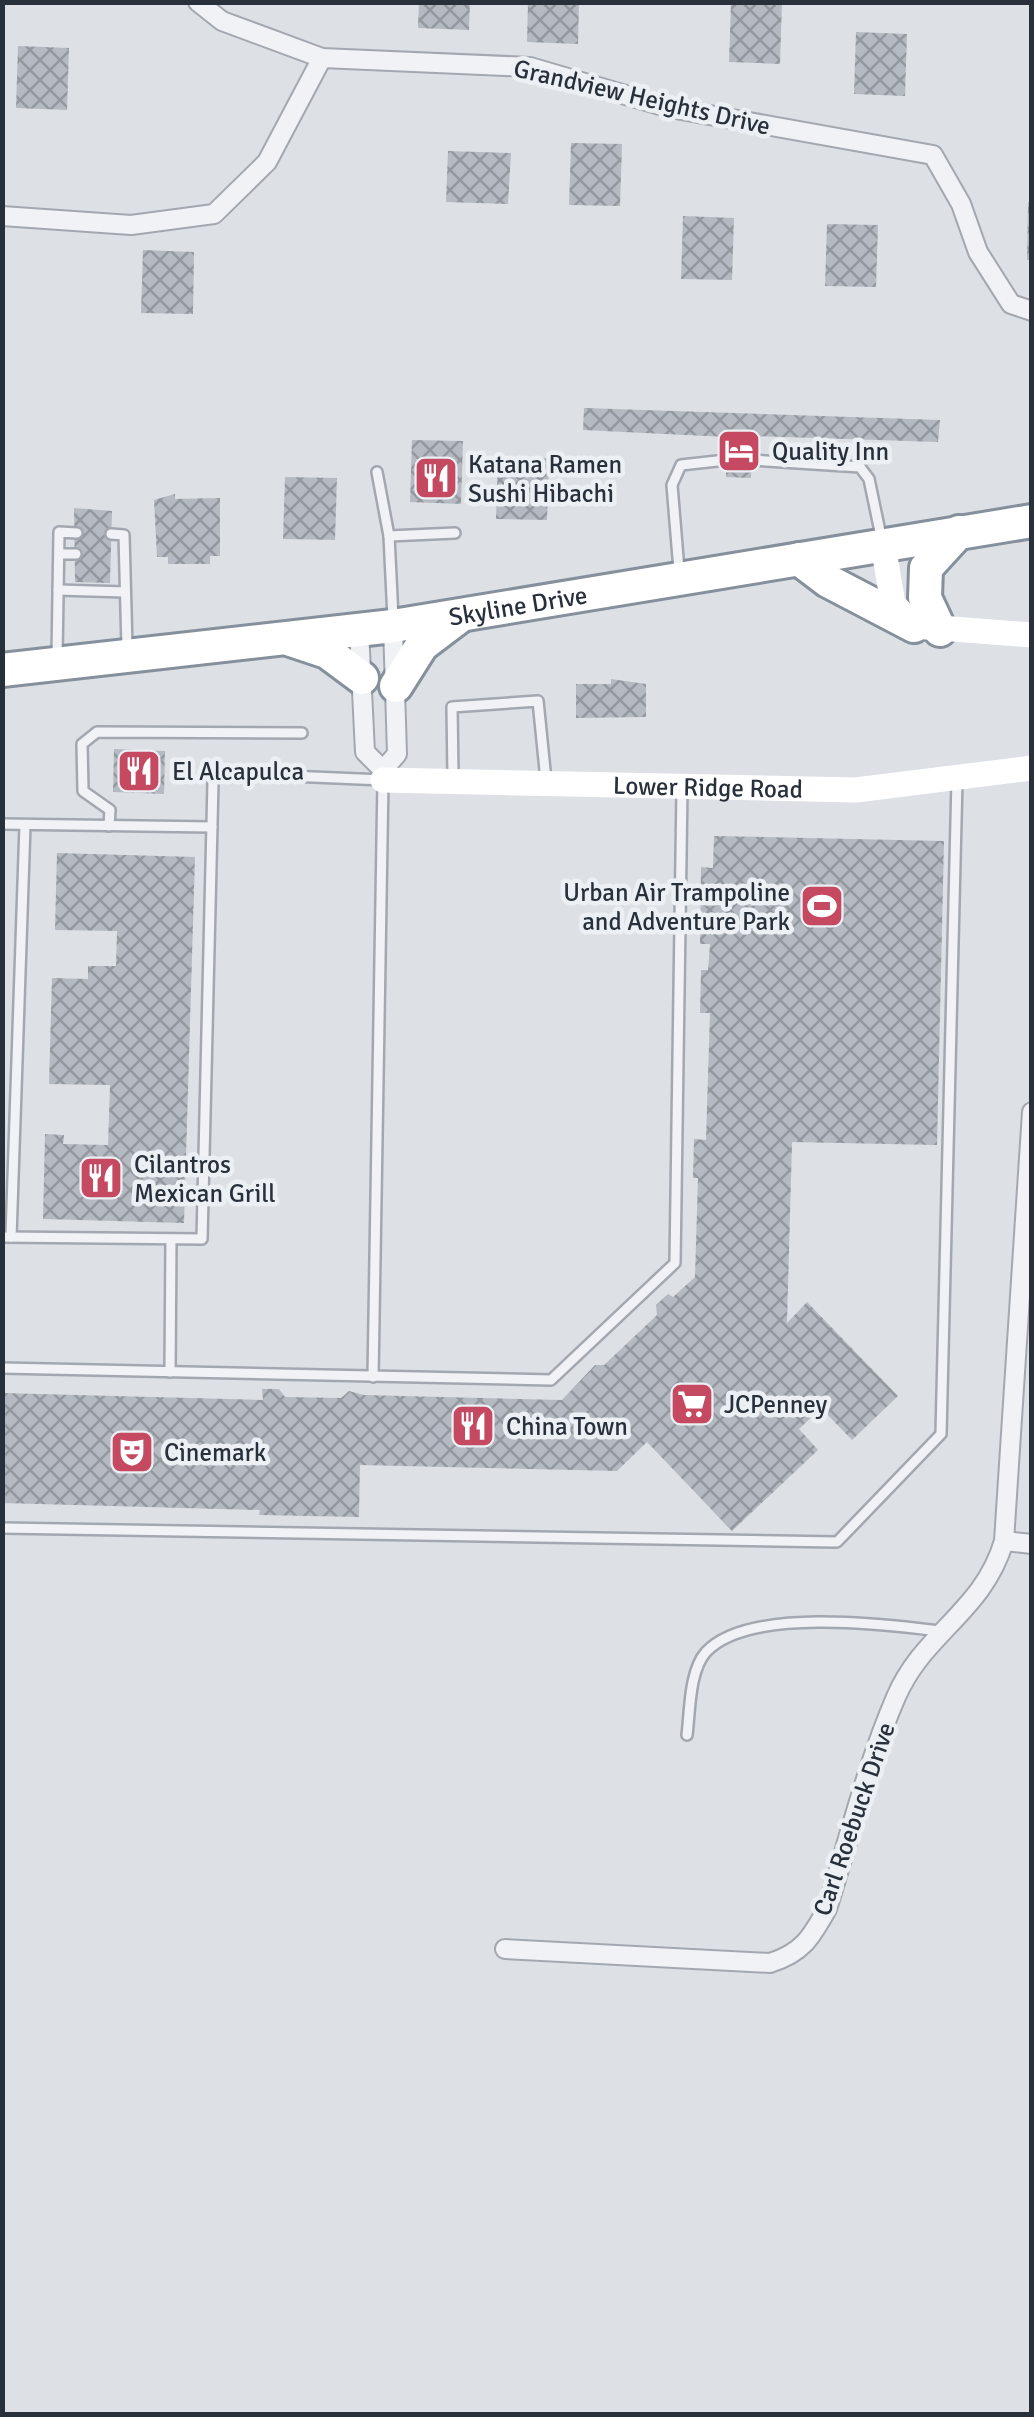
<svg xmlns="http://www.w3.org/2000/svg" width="1034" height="2417" font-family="Signika,sans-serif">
	<defs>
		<pattern id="building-cross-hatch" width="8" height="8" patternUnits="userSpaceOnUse" patternTransform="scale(2.5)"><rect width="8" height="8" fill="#b5bac2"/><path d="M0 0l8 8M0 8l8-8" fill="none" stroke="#93989f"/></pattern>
	</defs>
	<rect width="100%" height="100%" fill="#dde1e6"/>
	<g fill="url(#building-cross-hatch)">
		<path d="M419,2H470L469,30L418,28Z"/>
		<path d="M528,2H579L578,44L527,42Z"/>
		<path d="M731,2H782L780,64L729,62Z"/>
		<path d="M856,32L907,34L905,96L854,94Z"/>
		<path d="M18,46L69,48L67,110L16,108Z"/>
		<path d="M571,143L622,144L620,206L569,205Z"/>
		<path d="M448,151L511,153L508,204L446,202Z"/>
		<path d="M1028,202H1032V260H1027Z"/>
		<path d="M683,216L734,218L732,280L681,279Z"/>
		<path d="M827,224L878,225L876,287L825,286Z"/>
		<path d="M143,250L194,252L193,314L141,313Z"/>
		<path d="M584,408L940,420L938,442L752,436L751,478L726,477L727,437L583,430Z"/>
		<path d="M412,440L463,441L461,504L410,502Z"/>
		<path d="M498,457L549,458L547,520L496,519Z"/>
		<path d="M285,477L337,478L335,540L283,539Z"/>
		<path d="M175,494V499L220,498V556H210V564H168V557H157L154,500Z"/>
		<path d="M74,508L112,511L110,583L75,582Z"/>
		<path d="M611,679L646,684V717L576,718V684H611Z"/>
		<path d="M114,749L165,751L164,794L113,792Z"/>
		<path d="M714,836L944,841L937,1145L792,1142L787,1323L807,1302L898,1396L852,1440L821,1408L799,1429L818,1450L732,1531L647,1442L617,1471L360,1465L359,1517L259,1515L260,1510L2,1503V1393L263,1400L262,1389H279L285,1397L341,1398L349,1391L364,1395L562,1400L595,1365H604L657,1315L656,1305L668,1294L673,1297L695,1277L698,1178H693L694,1139L706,1140L710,1013H700L701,970H708L710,944H700L701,867L713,868Z"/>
		<path d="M57,853L195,857L184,1223L43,1219L45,1134L64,1135L63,1144L108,1145L110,1085L49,1084L52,978L88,979V966H116L117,931L55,930Z"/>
	</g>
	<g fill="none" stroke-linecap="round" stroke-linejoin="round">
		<defs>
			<g id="lane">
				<path d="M751,460L860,467L869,479L882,541"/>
				<path d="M377,472L389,536L393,618"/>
				<path d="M111,534L124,535L127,648"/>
				<path d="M389,536L455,533"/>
				<path d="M59,554H76"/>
				<path d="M679,570L672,485L681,465L726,460"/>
				<path d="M58,590L125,592"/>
				<path d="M57,657L59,532L77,533"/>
				<path d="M453,776L452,707L538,701L546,780"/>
				<path d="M2,824L212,827"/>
				<path d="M109,826L110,810L83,791L82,744L97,732L302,733"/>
				<path d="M2,1237L202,1239L213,782L219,773L383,780L373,1377"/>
				<path d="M11,1237L25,825"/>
				<path d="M2,1368L551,1380L675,1263L682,788"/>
				<path d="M170,1372L171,1240"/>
				<path d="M2,1528L837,1542L941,1434L957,780"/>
				<path d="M687,1735C690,1712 689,1671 706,1652C748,1607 884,1624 940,1631"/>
			</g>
			<g id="street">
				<path d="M198,2L222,21L322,58L530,67L670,108L933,155L961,204L978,252L1011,304L1032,311"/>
				<path d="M2,216L131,225L214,214L267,162L322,58"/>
				<path d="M359,630L365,752L383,770V780"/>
				<path d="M383,770L397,754L393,626"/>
				<path d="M1004,1541L1032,1544"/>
				<path d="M505,1949L770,1963C802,1953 811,1938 827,1909C849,1839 867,1764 896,1697C924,1632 983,1612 1004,1541L1032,1112"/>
			</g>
			<g id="highway">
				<path d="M799,559L828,581L914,626"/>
				<path d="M940,630L925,598L926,568L959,532"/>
				<path d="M291,640L327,652L362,678"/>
				<path id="s2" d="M2,670L393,626L1032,521"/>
				<path d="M396,686L422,645L459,617"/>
			</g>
		</defs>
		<use href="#lane" stroke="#a3a8b0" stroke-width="14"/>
		<use href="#street" stroke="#a3a8b0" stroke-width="22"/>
		<use href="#highway" stroke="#868f9c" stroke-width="38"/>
		<use href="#lane" stroke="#f0f2f5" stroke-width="9"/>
		<use href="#street" stroke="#f0f2f5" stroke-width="18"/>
		<g stroke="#fff" stroke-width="25">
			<path d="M883,545L893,604L914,626L1032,635"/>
			<path id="s1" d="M383,780L856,790L1032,768"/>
		</g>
		<use href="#highway" stroke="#fff" stroke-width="32"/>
	</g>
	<defs>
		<symbol id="hotel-square" viewBox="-11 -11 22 22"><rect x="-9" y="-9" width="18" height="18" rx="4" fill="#c54960" stroke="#ecf0f4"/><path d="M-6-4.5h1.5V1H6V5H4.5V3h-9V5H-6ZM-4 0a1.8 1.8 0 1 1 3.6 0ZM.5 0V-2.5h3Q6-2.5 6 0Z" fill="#fff"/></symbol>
		<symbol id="restaurant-square" viewBox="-11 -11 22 22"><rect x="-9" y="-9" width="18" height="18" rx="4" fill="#c54960" stroke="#ecf0f4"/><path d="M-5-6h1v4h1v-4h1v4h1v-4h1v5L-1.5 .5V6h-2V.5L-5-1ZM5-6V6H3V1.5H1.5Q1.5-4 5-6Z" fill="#fff"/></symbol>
		<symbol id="stadium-square" viewBox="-11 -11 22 22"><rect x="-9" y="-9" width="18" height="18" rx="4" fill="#c54960" stroke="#ecf0f4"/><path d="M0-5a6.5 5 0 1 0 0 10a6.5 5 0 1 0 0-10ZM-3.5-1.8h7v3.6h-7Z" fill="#fff"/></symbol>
		<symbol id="supermarket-square" viewBox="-11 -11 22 22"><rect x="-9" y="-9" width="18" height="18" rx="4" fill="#c54960" stroke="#ecf0f4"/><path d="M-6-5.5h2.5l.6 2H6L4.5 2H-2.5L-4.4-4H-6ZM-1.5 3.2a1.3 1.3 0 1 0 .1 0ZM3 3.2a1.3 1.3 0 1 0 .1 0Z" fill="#fff"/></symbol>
		<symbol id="theatre-square" viewBox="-11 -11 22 22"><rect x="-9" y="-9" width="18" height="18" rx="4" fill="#c54960" stroke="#ecf0f4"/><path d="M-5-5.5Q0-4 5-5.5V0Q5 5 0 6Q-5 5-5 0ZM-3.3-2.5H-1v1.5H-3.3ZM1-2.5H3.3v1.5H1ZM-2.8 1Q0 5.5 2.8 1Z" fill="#fff"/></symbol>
	</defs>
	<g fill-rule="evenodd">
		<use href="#hotel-square" x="714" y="426" width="50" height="50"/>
		<use href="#restaurant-square" x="411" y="453" width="50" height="50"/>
		<use href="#restaurant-square" x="114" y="746" width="50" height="50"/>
		<use href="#stadium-square" x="797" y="881" width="50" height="50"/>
		<use href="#restaurant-square" x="76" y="1153" width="50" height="50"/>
		<use href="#supermarket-square" x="667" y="1379" width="50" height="50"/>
		<use href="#restaurant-square" x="448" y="1401" width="50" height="50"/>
		<use href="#theatre-square" x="107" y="1427" width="50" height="50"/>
	</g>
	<g text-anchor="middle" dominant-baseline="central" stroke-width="9" stroke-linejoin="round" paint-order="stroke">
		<g font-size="25" fill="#28303c" stroke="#ecf0f4">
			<text transform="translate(642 97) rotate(13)">Grandview Heights Drive</text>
			<text stroke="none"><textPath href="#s2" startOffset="520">Skyline Drive</textPath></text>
			<text stroke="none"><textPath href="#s1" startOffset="325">Lower Ridge Road</textPath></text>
			<text transform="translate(854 1819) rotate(-71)">Carl Roebuck Drive</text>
		</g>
		<g font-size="25" fill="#28303c" stroke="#ecf0f4" text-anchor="start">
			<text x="772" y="451">Quality Inn</text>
			<text x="468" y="464">Katana Ramen<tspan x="468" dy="29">Sushi Hibachi</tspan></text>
			<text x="172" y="771">El Alcapulca</text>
			<text x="790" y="892" text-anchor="end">Urban Air Trampoline<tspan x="790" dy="29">and Adventure Park</tspan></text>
			<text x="134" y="1164">Cilantros<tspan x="134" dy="29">Mexican Grill</tspan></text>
			<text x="724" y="1404">JCPenney</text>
			<text x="506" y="1426">China Town</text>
			<text x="164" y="1452">Cinemark</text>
		</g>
	</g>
	<rect width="1034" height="2417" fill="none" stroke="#28303c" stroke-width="10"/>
</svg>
